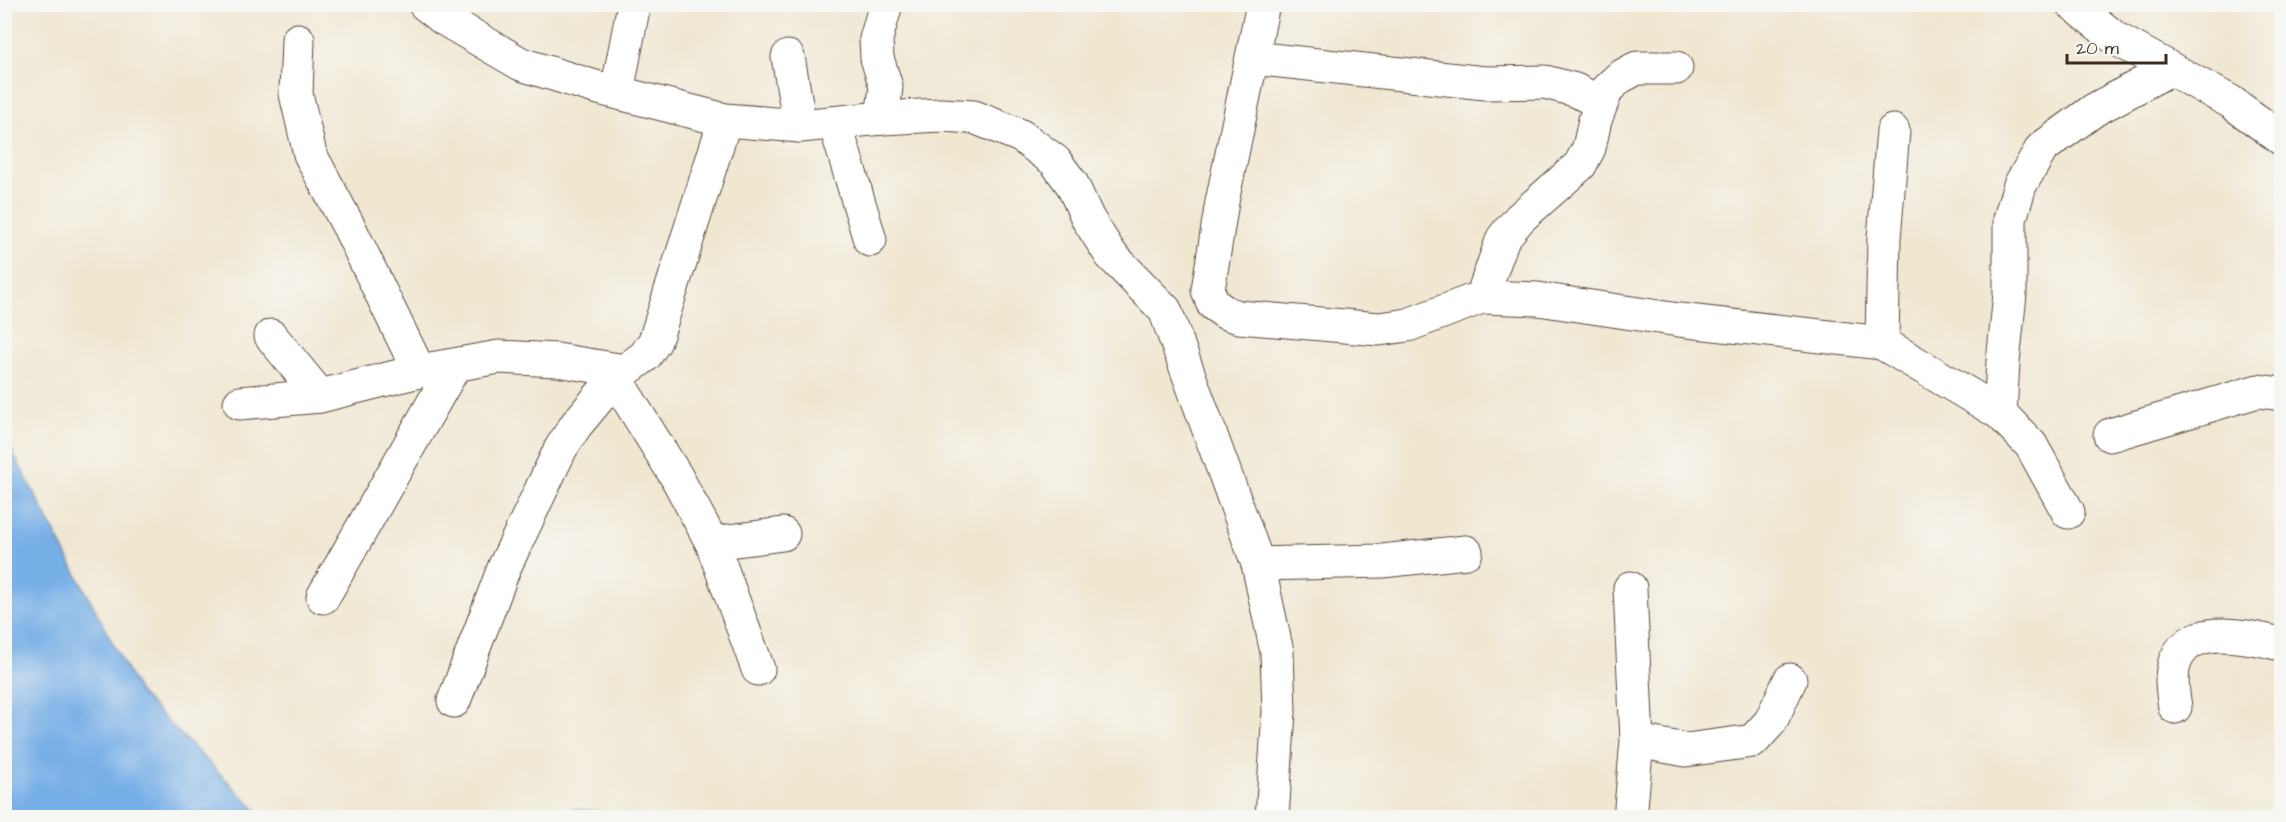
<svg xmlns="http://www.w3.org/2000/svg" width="2286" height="822" font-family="'Architects Daughter',sans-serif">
	<rect width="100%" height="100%" fill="#f6f6f2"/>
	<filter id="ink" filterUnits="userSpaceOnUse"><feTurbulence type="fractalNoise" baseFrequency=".0167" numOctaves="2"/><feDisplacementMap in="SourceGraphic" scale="12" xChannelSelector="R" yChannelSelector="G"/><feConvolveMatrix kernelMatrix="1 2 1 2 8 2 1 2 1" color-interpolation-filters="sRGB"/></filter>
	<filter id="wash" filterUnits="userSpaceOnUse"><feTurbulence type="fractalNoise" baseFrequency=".008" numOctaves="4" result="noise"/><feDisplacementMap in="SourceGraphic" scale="24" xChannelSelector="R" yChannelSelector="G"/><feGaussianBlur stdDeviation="1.35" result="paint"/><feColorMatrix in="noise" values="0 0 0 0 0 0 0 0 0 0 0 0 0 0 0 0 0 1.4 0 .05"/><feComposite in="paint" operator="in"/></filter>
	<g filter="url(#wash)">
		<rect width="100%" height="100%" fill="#f0e7d1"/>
		<g fill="#77afe7" stroke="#596c82" stroke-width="1.5">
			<path d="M4,436L139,693L263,817H5Z"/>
			<path d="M573,809L630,815V817H557Z"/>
		</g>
	</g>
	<g filter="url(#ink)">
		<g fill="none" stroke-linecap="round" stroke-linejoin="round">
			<defs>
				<g id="minor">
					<path d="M425,4L444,19L521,64L595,87L725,120L800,126L882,118L941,115L974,117L1021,136L1055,161L1072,184L1088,219L1111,255L1165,310L1258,564L1277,652L1279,711L1272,818"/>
					<path d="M1263,4L1222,202L1208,290L1213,304L1226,313L1239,317L1379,329L1408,325L1482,297L1538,299L1679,320L1882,343L2000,413L2031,445L2068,512"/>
					<path d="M2073,4L2115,38L2231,102L2282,139"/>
					<path d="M298,40L296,94L310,154L350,229L419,371"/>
					<path d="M788,57L800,126"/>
					<path d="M1253,58L1485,83L1545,82L1575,90L1601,103"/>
					<path d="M617,92L634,4"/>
					<path d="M882,118L886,87L877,58L876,39L886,4"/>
					<path d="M835,123L870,240"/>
					<path d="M1482,297L1503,238L1520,218L1580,165L1589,148L1595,120L1607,89L1620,77L1637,68H1676"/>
					<path d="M271,336L320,396"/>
					<path d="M1882,343L1884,238L1893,131"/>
					<path d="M615,378L676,476L712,543L758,669"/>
					<path d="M240,403L320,396L419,371L499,357L557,360L625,371"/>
					<path d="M2000,413L2003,362L2010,294V219L2020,185L2042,148L2094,110L2170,69"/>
					<path d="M2110,435L2258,391L2282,394"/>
					<path d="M712,543L783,534"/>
					<path d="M1258,564L1382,561L1466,552"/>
					<path d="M1630,588L1637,741L1630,818"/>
					<path d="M323,597L455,365"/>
					<path d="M454,701L504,568L561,448L576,425L615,378L645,356L655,341L725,120"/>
					<path d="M2175,707C2173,694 2170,679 2174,665C2188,620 2247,637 2282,644"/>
					<path d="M1637,741L1686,750L1753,741L1771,721L1790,680"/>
				</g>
			</defs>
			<use href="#minor" stroke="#564639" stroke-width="35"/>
			<use href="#minor" stroke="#fff" stroke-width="33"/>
		</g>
	</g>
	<rect width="2286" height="822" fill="none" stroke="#f6f6f2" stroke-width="24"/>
	<path d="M2067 54v9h99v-9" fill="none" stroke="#3b2a1e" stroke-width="3"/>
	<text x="2076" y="54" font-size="18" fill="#3b2a1e" stroke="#f6f6f2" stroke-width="4.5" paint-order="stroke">20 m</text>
</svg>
